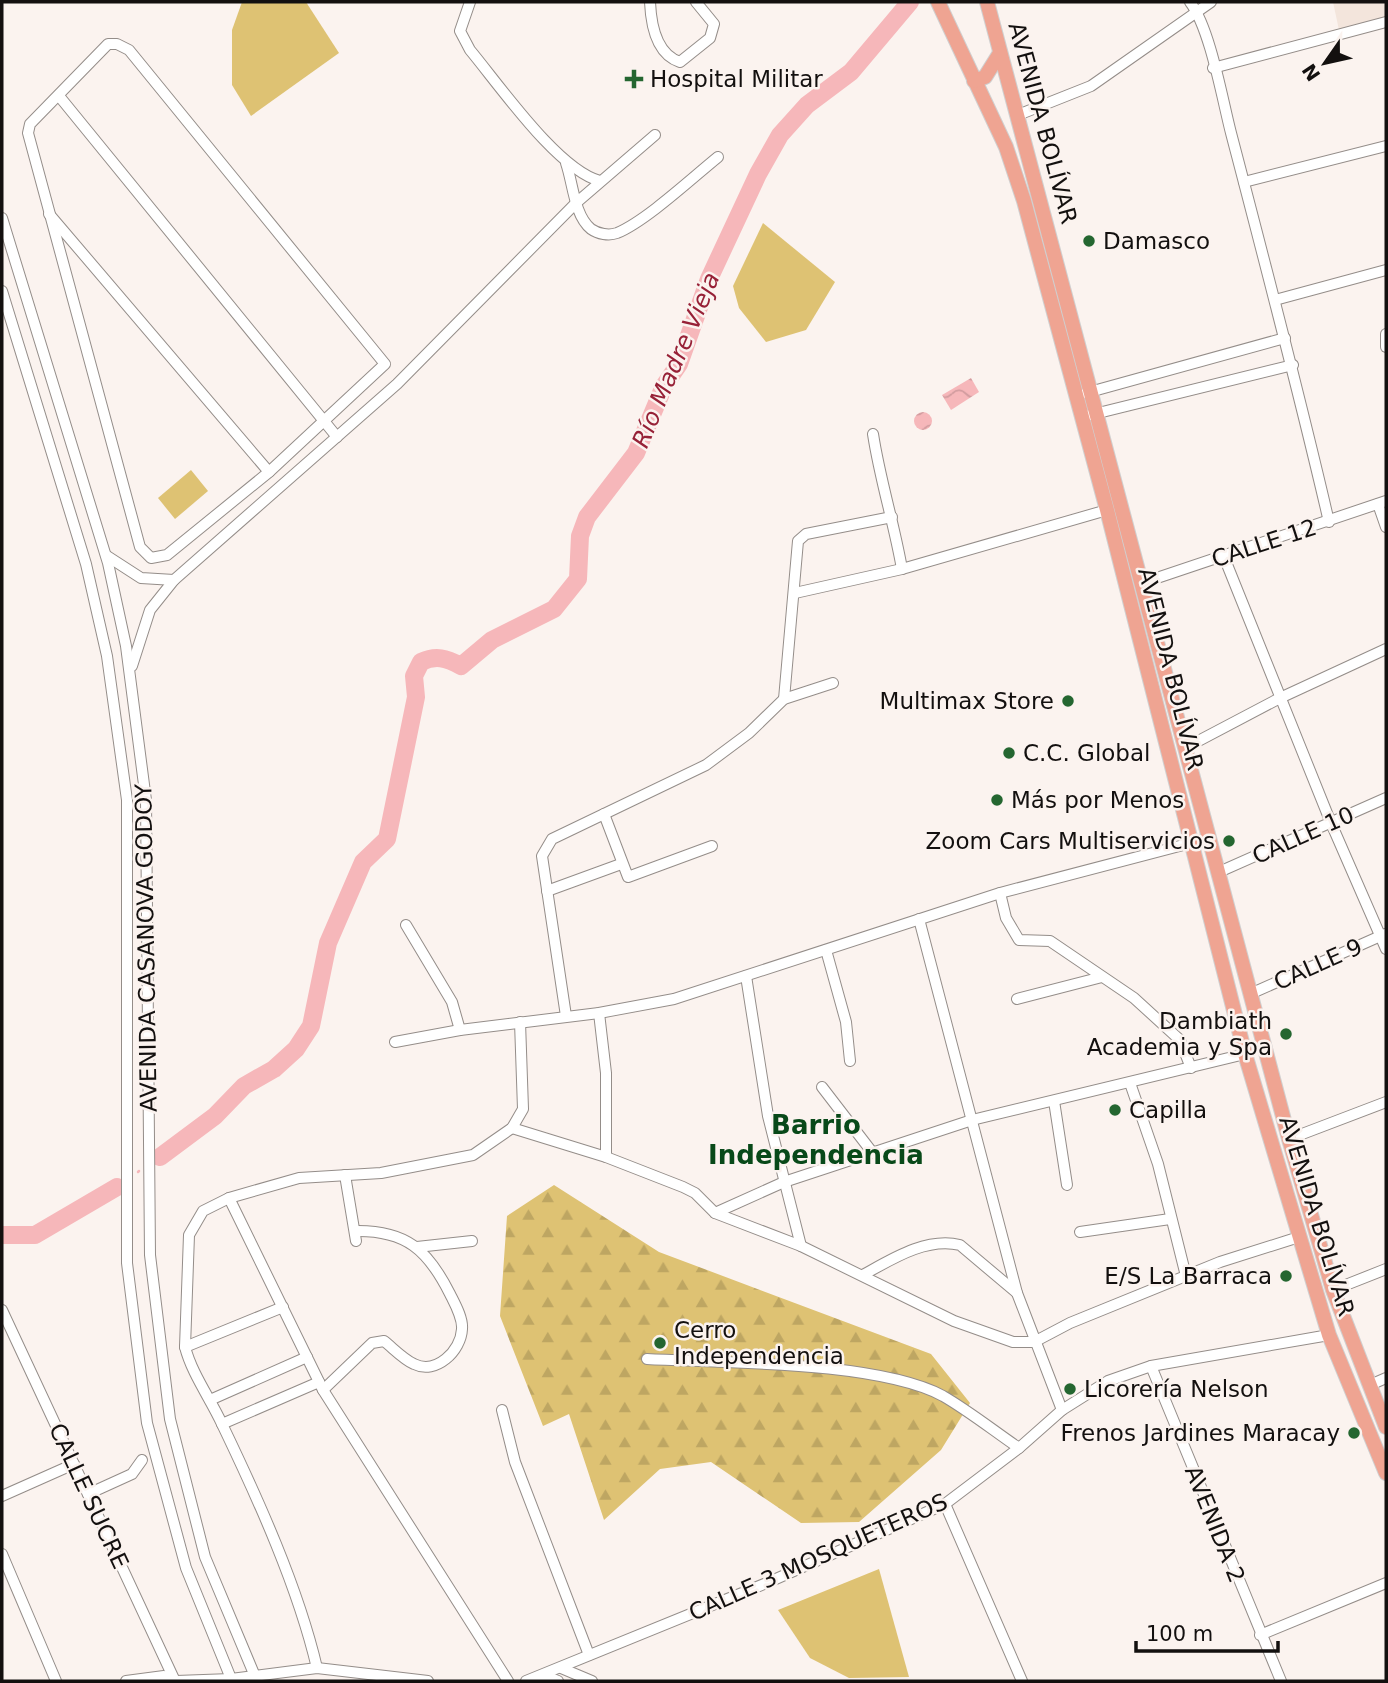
<svg xmlns="http://www.w3.org/2000/svg" width="1388" height="1683" font-family="'DejaVu Sans',sans-serif">
	<defs>
		<pattern id="forest-firs" width="22" height="20" patternUnits="userSpaceOnUse" patternTransform="scale(1.75)"><rect width="22" height="20" fill="#dec273"/><path d="M5 1l3.5 6h-7zM16 11l3.5 6h-7z" fill="#bea662"/></pattern>
		<pattern id="water-waves" width="16" height="10" patternUnits="userSpaceOnUse" patternTransform="scale(1.75)"><rect width="16" height="10" fill="#f6b7ba"/><path d="M0 5q4-4 8 0t8 0" fill="none" stroke="#d29c9f"/></pattern>
	</defs>
	<rect width="100%" height="100%" fill="#fbf3ef"/>
	<path fill="#f3e5dc" d="M1333,2H1386V17L1339,30Z"/>
	<g fill="#dec273">
		<path d="M242,2H306L339,53L251,116L232,85V30Z"/>
		<path d="M763,223L835,282L806,330L766,342L739,308L733,286Z"/>
		<path d="M191,470L208,491L175,519L158,498Z"/>
		<path d="M879,1569L909,1677L849,1678L810,1658L778,1610Z"/>
	</g>
	<path fill="url(#forest-firs)" d="M554,1185L659,1252L931,1354L970,1403L941,1450L859,1522L801,1523L711,1462L660,1469L604,1520L569,1414L543,1426L500,1316L507,1216Z"/>
	<g fill="url(#water-waves)">
		<path d="M971,378L979,392L951,410L942,395Z"/>
		<circle cx="923" cy="421" r="9"/>
	</g>
	<g fill="none" stroke-linecap="round" stroke-linejoin="round">
		<path stroke="#f6b7ba" stroke-width="2.5" d="M138,1172L139,1171"/>
		<g stroke="#f6b7ba" stroke-width="18">
			<path d="M160,1157L215,1116L244,1086L274,1069L296,1049L311,1026L328,943L363,862L387,839L416,697L414,676L421,662C436,655 446,658 461,666L492,640L554,609L578,579L580,536L587,517L636,453L664,386L679,364L709,279L758,174L780,135L807,105L851,72L910,2"/>
			<path d="M2,1235H35L117,1187"/>
		</g>
		<defs>
			<g id="minor">
				<path d="M470,2L460,31L470,50C500,86 558,170 600,181"/>
				<path d="M650,2C651,25 656,54 680,62L710,38L714,24L696,2"/>
				<path d="M1190,2C1210,28 1222,98 1231,133C1265,263 1299,392 1329,522"/>
				<path d="M108,44H117L129,50L385,364L269,472L167,555L151,558L140,547L28,133L30,124Z"/>
				<path d="M1213,68L1386,22"/>
				<path d="M59,96L337,437"/>
				<path d="M1018,115L1091,86L1211,2"/>
				<path d="M566,163C573,183 574,215 591,229C598,234 609,236 617,233C646,221 692,178 718,157"/>
				<path d="M1244,182L1386,146"/>
				<path d="M49,214L269,472"/>
				<path d="M2,218L108,563L126,646L146,800L150,1255L170,1419L205,1557L257,1681"/>
				<path d="M2,291L86,564L107,656L127,800V1263L147,1423L186,1568L232,1681"/>
				<path d="M1275,300L1386,270"/>
				<path d="M1386,334V347"/>
				<path d="M1086,393L1285,338"/>
				<path d="M1082,417L1293,365"/>
				<path d="M873,434C880,480 894,523 902,569"/>
				<path d="M1378,504L1386,527"/>
				<path d="M107,556L141,578L174,580"/>
				<path d="M1224,557L1331,823L1386,949"/>
				<path d="M1142,583L1386,501"/>
				<path d="M795,593L902,569L1107,510"/>
				<path d="M132,666L150,610L174,580L397,384L576,203L655,135"/>
				<path d="M784,699L798,541L806,534L892,517"/>
				<path d="M1185,748L1280,698L1386,649"/>
				<path d="M604,814L628,877L712,846"/>
				<path d="M1219,872L1386,798"/>
				<path d="M547,891L621,864"/>
				<path d="M1000,893L1006,918L1019,940L1050,941L1134,998L1180,1040L1191,1068"/>
				<path d="M919,919L1017,1293L1062,1410"/>
				<path d="M406,925L452,1002L460,1030"/>
				<path d="M826,950L846,1022L850,1061"/>
				<path d="M746,976L768,1116L801,1246"/>
				<path d="M1250,994L1385,934"/>
				<path d="M1017,999L1102,977"/>
				<path d="M599,1013L606,1073V1157"/>
				<path d="M566,1016L542,856L552,839L706,765L749,733L784,699L833,683"/>
				<path d="M395,1042L460,1030L599,1013L674,999L1000,893L1210,838"/>
				<path d="M1130,1083L1158,1164L1186,1276"/>
				<path d="M822,1087L872,1152"/>
				<path d="M1054,1101L1067,1185"/>
				<path d="M512,1128L606,1157L683,1187L695,1193L715,1213L801,1246L954,1321L1013,1342H1034L1070,1323L1220,1262L1299,1237"/>
				<path d="M1289,1139L1386,1102"/>
				<path d="M345,1175L356,1241"/>
				<path d="M229,1198L323,1390L508,1681"/>
				<path d="M715,1213L784,1182L972,1120L1245,1054"/>
				<path d="M1080,1232L1170,1219"/>
				<path d="M417,1247L472,1241"/>
				<path d="M863,1275C892,1259 926,1237 960,1245L1017,1293"/>
				<path d="M1333,1290L1386,1269"/>
				<path d="M2,1310L175,1681"/>
				<path d="M185,1347L283,1307"/>
				<path d="M647,1359C723,1363 878,1361 943,1396C969,1411 994,1431 1019,1448"/>
				<path d="M1151,1366L1281,1681"/>
				<path d="M1370,1385L1386,1378"/>
				<path d="M323,1390L372,1343L384,1341C393,1348 403,1359 414,1364C436,1375 461,1351 462,1329C463,1318 455,1304 450,1294C428,1250 406,1230 355,1231"/>
				<path d="M210,1400L307,1357"/>
				<path d="M502,1410L515,1462L589,1655"/>
				<path d="M222,1424L319,1382"/>
				<path d="M88,1494L132,1474L142,1460"/>
				<path d="M2,1496L74,1464"/>
				<path d="M945,1504L1022,1681"/>
				<path d="M2,1554L56,1681"/>
				<path d="M1260,1635L1386,1583"/>
				<path d="M317,1668C298,1587 258,1499 222,1424C210,1398 192,1374 185,1347L189,1235L203,1211L229,1198L299,1178L381,1173L473,1155L512,1128L523,1109L520,1022"/>
				<path d="M561,1668L592,1681"/>
				<path d="M543,1675L558,1681"/>
				<path d="M126,1681L164,1676L175,1681"/>
				<path d="M176,1681L231,1679L317,1668L428,1681"/>
				<path d="M526,1681L769,1582L945,1504L1019,1448L1062,1410L1108,1381L1151,1366L1329,1335"/>
			</g>
			<g id="major">
				<path d="M938,2L1006,147L1024,201L1107,510L1245,1054L1329,1335L1386,1473"/>
				<path d="M987,2L1289,1139L1333,1290L1386,1427"/>
				<path d="M974,81L985,77L1000,53"/>
			</g>
		</defs>
		<use href="#minor" stroke="#948d89" stroke-width="12"/>
		<use href="#major" stroke="#d0cfcf" stroke-width="16"/>
		<use href="#minor" stroke="#fff" stroke-width="10"/>
		<use href="#major" stroke="#efa492" stroke-width="14"/>
	</g>
	<g fill="#246630" stroke="#fbf3ef" stroke-width="2.5">
		<path d="M630.5 68.5h7v7h7v7h-7v7h-7v-7h-7v-7h7z"/>
		<circle cx="1089" cy="241" r="7"/>
		<circle cx="1068" cy="701" r="7"/>
		<circle cx="1009" cy="753" r="7"/>
		<circle cx="997" cy="800" r="7"/>
		<circle cx="1229" cy="841" r="7"/>
		<circle cx="1286" cy="1034" r="7"/>
		<circle cx="1115" cy="1110" r="7"/>
		<circle cx="1286" cy="1276" r="7"/>
		<circle cx="660" cy="1343" r="7"/>
		<circle cx="1070" cy="1389" r="7"/>
		<circle cx="1354" cy="1433" r="7"/>
	</g>
	<g text-anchor="middle" dominant-baseline="central" stroke-width="5" stroke-linejoin="round" paint-order="stroke">
		<g font-size="23" fill="#13100f" stroke="#fbf3ef" text-anchor="start">
			<text x="650" y="79">Hospital Militar</text>
			<text x="1103" y="241">Damasco</text>
			<text x="1054" y="701" text-anchor="end">Multimax Store</text>
			<text x="1023" y="753">C.C. Global</text>
			<text x="1011" y="800">Más por Menos</text>
			<text x="1215" y="841" text-anchor="end">Zoom Cars Multiservicios</text>
			<text x="1272" y="1021" text-anchor="end">Dambiath<tspan x="1272" dy="26">Academia y Spa</tspan></text>
			<text x="1129" y="1110">Capilla</text>
			<text x="1272" y="1276" text-anchor="end">E/S La Barraca</text>
			<text x="674" y="1330">Cerro<tspan x="674" dy="26">Independencia</tspan></text>
			<text x="1084" y="1389">Licorería Nelson</text>
			<text x="1340" y="1433" text-anchor="end">Frenos Jardines Maracay</text>
		</g>
		<g font-size="23" fill="#13100f" stroke="#fbf3ef">
			<text transform="translate(1043 123) rotate(75)">AVENIDA BOLÍVAR</text>
			<text transform="translate(1264 543) rotate(-18)">CALLE 12</text>
			<text transform="translate(1171 669) rotate(76)">AVENIDA BOLÍVAR</text>
			<text transform="translate(1303 835) rotate(-24)">CALLE 10</text>
			<text transform="translate(146 948) rotate(-91)">AVENIDA CASANOVA GODOY</text>
			<text transform="translate(1318 964) rotate(-24)">CALLE 9</text>
			<text transform="translate(1317 1216) rotate(73)">AVENIDA BOLÍVAR</text>
			<text transform="translate(89 1496) rotate(65)">CALLE SUCRE</text>
			<text transform="translate(1215 1524) rotate(68)">AVENIDA 2</text>
			<text transform="translate(818 1557) rotate(-24)">CALLE 3 MOSQUETEROS</text>
		</g>
		<g font-size="24" font-style="italic" fill="#972137" stroke="#fbf3ef">
			<text transform="translate(676 360) rotate(-67)">Río Madre Vieja</text>
		</g>
		<g font-size="26" font-weight="bold" fill="#084919" stroke="#fbf3ef">
			<text x="816" y="1125">Barrio<tspan x="816" dy="30">Independencia</tspan></text>
		</g>
	</g>
	<rect width="1388" height="1683" fill="none" stroke="#13100f" stroke-width="7"/>
	<g transform="translate(1325 63) rotate(236)" stroke="#fbf3ef" stroke-width="5" paint-order="stroke">
	<path d="M0-5L12 26L0 18L-12 26Z" fill="#13100f"/>
	<text y="-10" font-size="19" font-weight="bold" text-anchor="middle" fill="#13100f">N</text>
	</g>
	<path d="M1136 1641v10h142v-10" fill="none" stroke="#13100f" stroke-width="3.5"/>
	<text x="1146" y="1641" font-size="21" fill="#13100f" stroke="#fbf3ef" stroke-width="5" paint-order="stroke">100 m</text>
</svg>
